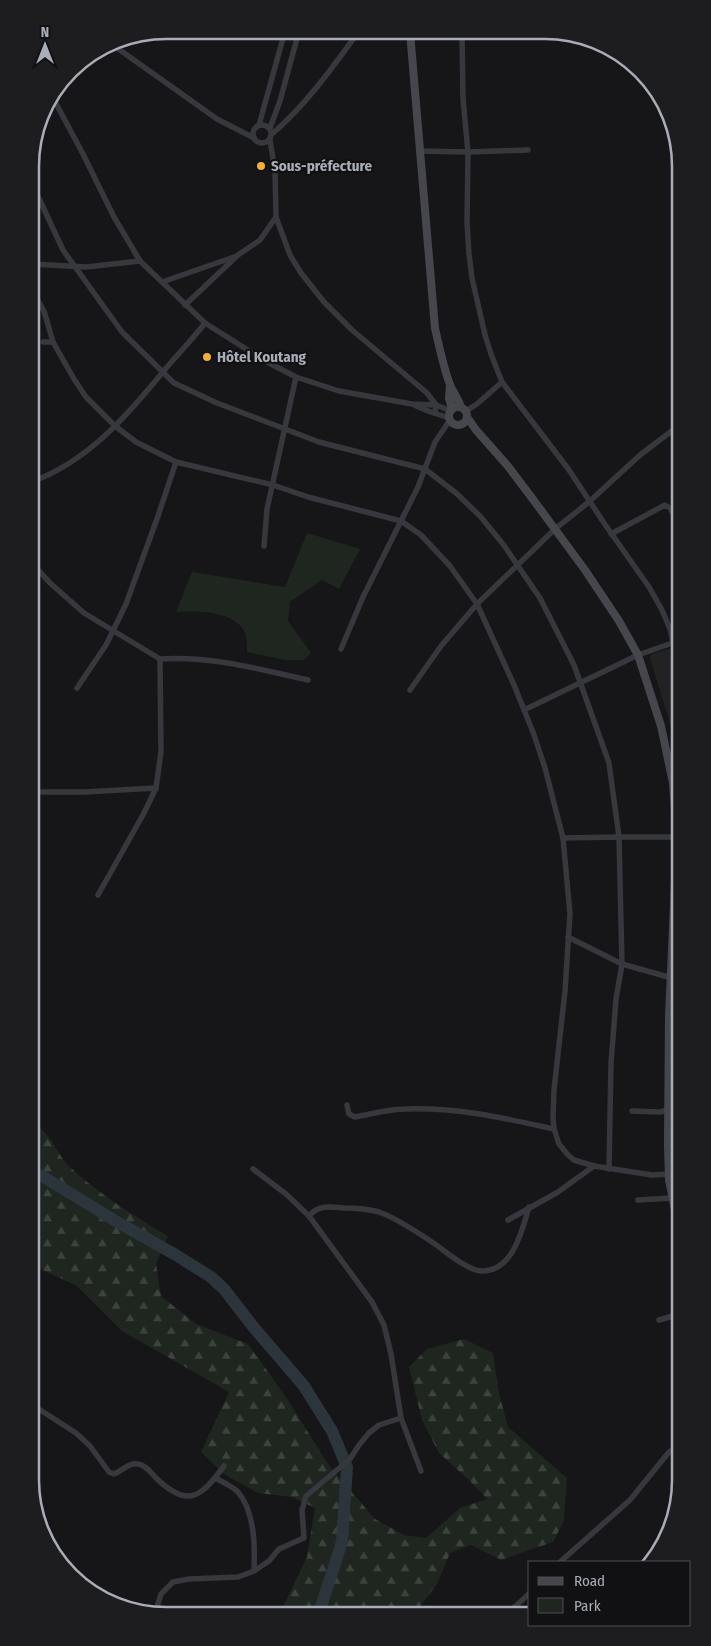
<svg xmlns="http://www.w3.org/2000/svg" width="711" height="1646" font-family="'Fira Sans Condensed',sans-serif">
	<defs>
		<pattern id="forest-firs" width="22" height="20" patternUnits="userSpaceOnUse" patternTransform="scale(1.25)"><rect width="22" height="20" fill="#1e261f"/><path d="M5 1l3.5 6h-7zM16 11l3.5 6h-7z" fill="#3c433d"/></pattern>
	</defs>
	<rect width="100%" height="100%" fill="#161618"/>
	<path fill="#222225" d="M678,646V749L650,658L652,654Z"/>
	<path fill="#1e261f" d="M307,533L360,549L339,589L322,580L290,602L288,621L311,653L304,660H285L247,652C247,647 247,641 246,636C238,610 197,611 176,612L192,572L285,587Z"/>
	<path fill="url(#forest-firs)" d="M33,1123C53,1135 55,1152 70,1167C100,1195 134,1216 168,1236L156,1264L161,1296L196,1324L248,1344L286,1397L328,1464L375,1519L404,1535L426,1538L460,1508L487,1499L470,1481L439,1453L422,1420L409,1367L427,1349L464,1339L493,1353L499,1393L508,1427L567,1478L564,1520L553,1542L501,1560L471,1545L450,1553L437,1584L416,1612L280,1613L307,1557L315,1508L292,1497L258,1493L224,1474L201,1452L229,1392L122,1331L77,1286L34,1266Z"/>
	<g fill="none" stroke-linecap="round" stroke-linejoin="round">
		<path stroke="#2c353c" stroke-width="12" d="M33,1173L42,1176L119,1223L176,1255L211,1277L224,1289L255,1329L304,1386L332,1431L347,1467L342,1542L319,1613"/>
		<g stroke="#37383d" stroke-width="5.5">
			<path d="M462,32L463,99L468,152L467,223L469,254L472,278L485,335L491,354L502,382L569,470L604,523L649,587L662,610L670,629L673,643"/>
			<path d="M110,43L217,119L254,138"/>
			<path d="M52,96L83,154L114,217L140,261L205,323L265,361L296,377L339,391L412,404L436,405L451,411"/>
			<circle cx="262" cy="134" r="9"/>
			<path d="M259,125L285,31"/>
			<path d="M270,128L280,101L299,31"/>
			<path d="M272,134C306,105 333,67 359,31"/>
			<path d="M270,140L275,172L276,217L290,255L301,273L324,302L352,330L427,393L436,405L435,413"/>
			<path d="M419,151L468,152L528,150"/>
			<path d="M30,179L63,250L122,332L174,383L217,403L319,442L425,469L456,493L480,516L503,544L540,598L574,665L609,763L619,837H679"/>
			<path d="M31,264L86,267L140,261"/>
			<path d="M162,282L234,257"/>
			<path d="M31,288L44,311L53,342L74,379L86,397L115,426L136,442L176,462L273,485L308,497L401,521L421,535L450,566L477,604L514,685L533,732L545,768L563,838L570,914L565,991L554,1090L553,1118L554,1129L559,1144L568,1155L574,1160L594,1166"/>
			<path d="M185,305L238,255L260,240L276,217"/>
			<path d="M43,342H53"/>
			<path d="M414,405L428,411L449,418"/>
			<path d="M466,411L477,404L502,382"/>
			<path d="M31,482C87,462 126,417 162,373C176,356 191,341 205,323"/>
			<path d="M611,534L665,505L670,508L678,521"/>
			<path d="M264,546L267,509L296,377"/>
			<path d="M32,563L50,583L84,613L160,659L161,752L156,788L144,813L98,895"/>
			<path d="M341,649L363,597L418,487L435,442L450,420"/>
			<path d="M160,659C213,656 258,669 308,680"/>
			<path d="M77,688L106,645L126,604L158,516L176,462"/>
			<path d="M410,690L441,646L477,604L555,529L590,501L640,455L677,427"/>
			<path d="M524,710L638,655L678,641"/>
			<path d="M669,758L678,759"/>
			<path d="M32,792H84L156,788"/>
			<path d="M563,838L619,837L622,964L616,999L611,1063L609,1169"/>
			<path d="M568,937L622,964L679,980"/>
			<path d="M347,1105L349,1114L355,1117C372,1114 389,1109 405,1109C456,1107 504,1118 554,1129"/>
			<path d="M632,1111L660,1112L668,1110"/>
			<path d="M253,1169L286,1194L309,1216L372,1302L384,1325L391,1354L401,1418L421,1471"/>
			<path d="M669,1180L680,1179"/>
			<path d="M638,1200L672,1198"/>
			<path d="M309,1216C319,1204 330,1207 344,1208C355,1208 368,1209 379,1212C396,1218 414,1230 429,1240C442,1248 467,1271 482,1271C513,1271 522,1231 529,1207"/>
			<path d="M508,1220L558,1192L594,1166L652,1175L669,1174"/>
			<path d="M659,1320L680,1314"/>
			<path d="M34,1406L76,1433L90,1446L109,1472L114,1474C122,1471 129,1462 138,1464C146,1465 151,1473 156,1478C188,1509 201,1497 224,1466"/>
			<path d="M215,1478C223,1482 232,1486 238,1492C255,1512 255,1547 254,1571"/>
			<path d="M560,1562L630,1500L669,1452L681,1446"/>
			<path d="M509,1612L530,1593"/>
			<path d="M155,1613L161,1594L173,1582L189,1579L238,1577L254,1571L269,1561L279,1549L304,1538L302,1510L306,1496L350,1459L359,1445L369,1433L379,1425L401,1418"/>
		</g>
		<g stroke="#45474d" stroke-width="8">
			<path d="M410,32L435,328C439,346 443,365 449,382C452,391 458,398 461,407"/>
			<path d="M450,385L449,398L452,409"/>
			<circle cx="458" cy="416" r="9"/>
			<path d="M467,417L476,430L507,465L532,498L585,570L619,621L638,655L661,726L673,783L677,837L669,1016L668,1145L669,1180L680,1235"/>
		</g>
	</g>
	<g fill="#f2b134" stroke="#111113" stroke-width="2">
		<circle cx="261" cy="166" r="5"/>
		<circle cx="207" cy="357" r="5"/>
	</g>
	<g text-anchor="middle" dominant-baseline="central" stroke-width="4.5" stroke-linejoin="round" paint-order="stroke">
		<g font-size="15" font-weight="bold" fill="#a8adb8" stroke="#111113" text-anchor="start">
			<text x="271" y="166">Sous-préfecture</text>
			<text x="217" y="357">Hôtel Koutang</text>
		</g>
	</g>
	<path d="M0 0H711V1646H0ZM166 39H545A127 127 0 0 1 672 166V1480A127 127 0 0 1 545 1607H166A127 127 0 0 1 39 1480V166A127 127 0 0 1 166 39Z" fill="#1d1d20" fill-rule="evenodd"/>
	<path fill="none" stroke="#a8adb8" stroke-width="2.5" d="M166 39H545A127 127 0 0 1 672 166V1480A127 127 0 0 1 545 1607H166A127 127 0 0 1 39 1480V166A127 127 0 0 1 166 39Z"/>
	<rect x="528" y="1561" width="162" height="65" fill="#111113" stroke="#4d4f55"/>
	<rect x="538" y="1577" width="25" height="8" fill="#45474d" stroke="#4d4f55"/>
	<text x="574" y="1586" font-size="15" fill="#a8adb8">Road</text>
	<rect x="538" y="1598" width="25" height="15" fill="#1e261f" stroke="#4d4f55"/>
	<text x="574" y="1611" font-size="15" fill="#a8adb8">Park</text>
	<g transform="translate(45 45)" stroke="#111113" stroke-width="4" paint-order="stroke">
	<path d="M0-4L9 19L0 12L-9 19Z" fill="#a8adb8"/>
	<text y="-8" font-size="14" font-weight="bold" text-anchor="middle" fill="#a8adb8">N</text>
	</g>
</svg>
